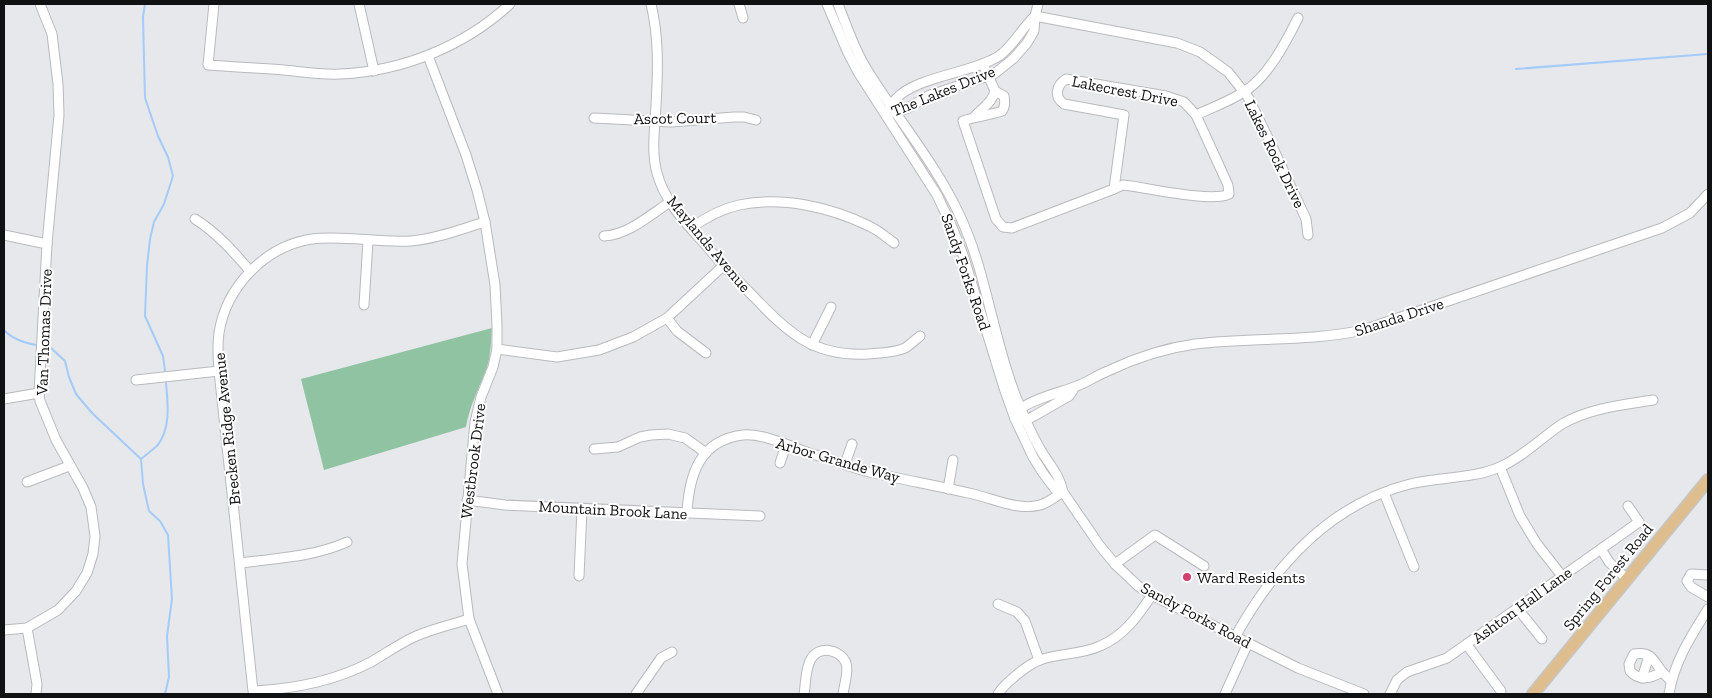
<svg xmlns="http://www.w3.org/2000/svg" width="1712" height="698" font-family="'Zilla Slab',serif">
	<rect width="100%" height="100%" fill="#e7e8eb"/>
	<path fill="#8fc3a2" d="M492,328C491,341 491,355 487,367C479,389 470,404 466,427L324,470L301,379Z"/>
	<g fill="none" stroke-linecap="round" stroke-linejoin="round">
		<g stroke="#a3cbfb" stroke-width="2">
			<path d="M145,4L143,17L145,98L158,136L168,157L173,176L164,204L154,222L150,239L147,266L145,316L163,356L165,371"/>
			<path d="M1516,69L1708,54"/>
			<path d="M4,330C12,339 25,343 36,345"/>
			<path d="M48,347H50L65,361L69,377L76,394L92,413L141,459L143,484L149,511L160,521L168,535L172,599L167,636L169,677L165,694"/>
			<path d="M141,459C146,455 152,450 157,446C171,429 168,404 166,383"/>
		</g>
		<defs>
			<g id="minor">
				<path d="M214,4L208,65C234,67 259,68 284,70C303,72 323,75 341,74C403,71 465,46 510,4"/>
				<path d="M359,4L374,71"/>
				<path d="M651,4C659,37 658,71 656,105C655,127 651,152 657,173C665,204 690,227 710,250C724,267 739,282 754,297C789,334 815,357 868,354C880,353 894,353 905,348C910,345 915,340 920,336"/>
				<path d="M739,4L743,18"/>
				<path d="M827,4L848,53L858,72L937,195L952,227L963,255L1004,388L1015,419L1033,457L1043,473L1055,489L1063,492"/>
				<path d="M838,4C847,27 855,51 869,73C899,121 936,164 960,216C987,274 993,339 1016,397C1023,415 1031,433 1040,449C1048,463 1060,475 1063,492L1100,546L1115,564L1138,586L1152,595L1298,668L1364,694"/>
				<path d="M1035,16L1177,43L1200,52L1228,72L1248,97L1270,142L1306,219L1308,235"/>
				<path d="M428,56L466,155L477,190L485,222L495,285L497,325V349L493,367L481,397L475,422L462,564L469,619L498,694"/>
				<path d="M983,64L995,91L1004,96C1005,101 1005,107 1002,111C999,113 969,118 963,121L996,219L1003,227L1012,228L1114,189L1124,115L1064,104C1053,96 1057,85 1066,79L1166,96L1184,102L1196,115C1211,108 1228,102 1242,93C1267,79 1286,42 1298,18"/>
				<path d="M890,108C892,105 894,101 896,99C914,77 973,73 999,56C1014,45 1022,28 1035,16"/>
				<path d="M893,113L906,109L930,95L994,74L1014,58L1027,43L1034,31L1035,16L1038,4"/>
				<path d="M975,116C983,107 992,103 995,91"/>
				<path d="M594,118L671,122L734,117H744L756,120"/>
				<path d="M1114,189L1123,185C1145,187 1211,203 1229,194L1228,185L1196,115"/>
				<path d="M195,219C217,233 233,251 250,271"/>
				<path d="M691,228C705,218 721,209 739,205C782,196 830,207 869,226C878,230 886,237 894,243"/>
				<path d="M4,235L47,244"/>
				<path d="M604,236C628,235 650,215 670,202"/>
				<path d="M364,305L368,241"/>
				<path d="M667,318L677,331L706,353"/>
				<path d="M812,345L831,307"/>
				<path d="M497,349L557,357L599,350L633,337L667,318L723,266"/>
				<path d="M136,380L219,371"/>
				<path d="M1075,387L1069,396L1034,416L1026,420L1015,419C1017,416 1018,411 1021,409C1029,400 1065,391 1077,386C1088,382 1097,375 1108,371C1135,358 1166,348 1195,344C1251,337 1308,342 1363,330L1662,228L1690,213L1708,194"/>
				<path d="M4,399L39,393"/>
				<path d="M594,449L618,447L640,437L651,435L668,434L685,438L706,453"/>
				<path d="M780,463L786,445"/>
				<path d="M845,464L852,444"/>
				<path d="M1500,467L1520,516L1537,544L1562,576"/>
				<path d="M27,482L69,466"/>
				<path d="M948,489L953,460"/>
				<path d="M1384,493L1414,567"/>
				<path d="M467,500L505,505L760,516"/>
				<path d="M687,513C689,476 699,440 743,435C763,433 792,447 812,454C831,459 850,467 869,472C904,480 939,486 973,494C994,499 1019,511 1040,505C1048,503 1056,496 1063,492"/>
				<path d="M1601,549L1609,562L1627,579"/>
				<path d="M241,563C277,558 313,557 347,542"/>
				<path d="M1115,564L1155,535L1204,566"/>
				<path d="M1708,575L1691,574L1687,581L1691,587L1708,597"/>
				<path d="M579,576L582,509"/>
				<path d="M998,604L1017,612L1025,621L1039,660"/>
				<path d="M1517,608L1542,639"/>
				<path d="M469,619C451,625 431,629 414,637C399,644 385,654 371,662C335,681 294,689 253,691L219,371C218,359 217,346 219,333C226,287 265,246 312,239C345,235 378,243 411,241C436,239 461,229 485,222"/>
				<path d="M27,628L37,684L36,694"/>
				<path d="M4,630L27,628L58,610L76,591L87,573L93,554L95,536L91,507L83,488L56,440L40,401L39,393L47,244L59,115L58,84L52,34L40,4"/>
				<path d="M1235,637C1274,567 1329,504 1410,484C1439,477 1472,479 1500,467C1523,457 1541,438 1562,424C1590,408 1622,405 1653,400"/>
				<path d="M1467,645L1501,691"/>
				<path d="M1662,672C1651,678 1640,682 1630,671L1629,664L1634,654C1650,651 1653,659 1660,669C1663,673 1667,677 1671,681"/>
				<path d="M1642,678L1649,656"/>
				<path d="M636,694L661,658L672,652"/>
				<path d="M804,694C806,683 805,669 811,659C819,645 840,649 846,663C849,671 844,686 843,694"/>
				<path d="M998,694C1004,684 1028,664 1040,660C1058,653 1081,655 1100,646C1124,636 1138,616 1152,595"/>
				<path d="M1225,694L1248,643"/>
				<path d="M1390,694L1397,680L1407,672L1447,658L1639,522L1628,506"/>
				<path d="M1669,694C1674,662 1691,636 1708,609"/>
			</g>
			<path id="major" d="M1533,694L1708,480"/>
		</defs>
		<use href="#minor" stroke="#b9babe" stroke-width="11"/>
		<use href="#major" stroke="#c6c6c6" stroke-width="14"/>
		<use href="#minor" stroke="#fff" stroke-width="9"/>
		<use href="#major" stroke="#debe8e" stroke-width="11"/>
	</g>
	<circle fill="#d0416b" stroke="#fff" stroke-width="2" cx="1187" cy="577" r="5"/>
	<g text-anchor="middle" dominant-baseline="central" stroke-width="4" stroke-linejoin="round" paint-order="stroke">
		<g font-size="16" fill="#101112" stroke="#fff">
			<text transform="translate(943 91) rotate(-22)">The Lakes Drive</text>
			<text transform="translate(1125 91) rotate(11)">Lakecrest Drive</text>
			<text transform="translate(675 118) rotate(-1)">Ascot Court</text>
			<text transform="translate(1275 154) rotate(64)">Lakes Rock Drive</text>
			<text transform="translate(709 244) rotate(50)">Maylands Avenue</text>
			<text transform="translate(966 272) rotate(71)">Sandy Forks Road</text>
			<text transform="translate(1399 317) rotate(-18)">Shanda Drive</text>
			<text transform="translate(44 332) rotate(-88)">Van Thomas Drive</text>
			<text transform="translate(227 429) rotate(-96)">Brecken Ridge Avenue</text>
			<text transform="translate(838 460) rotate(16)">Arbor Grande Way</text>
			<text transform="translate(473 461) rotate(-83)">Westbrook Drive</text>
			<text transform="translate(613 510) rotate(3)">Mountain Brook Lane</text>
			<text transform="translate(1608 577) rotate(-51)">Spring Forest Road</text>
			<text transform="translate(1522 605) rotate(-36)">Ashton Hall Lane</text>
			<text transform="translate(1196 615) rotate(28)">Sandy Forks Road</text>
		</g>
		<g font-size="16" fill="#101112" stroke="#fff" text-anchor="start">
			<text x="1197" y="577">Ward Residents</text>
		</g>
	</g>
	<rect width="1712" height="698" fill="none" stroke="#101112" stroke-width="10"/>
</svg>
